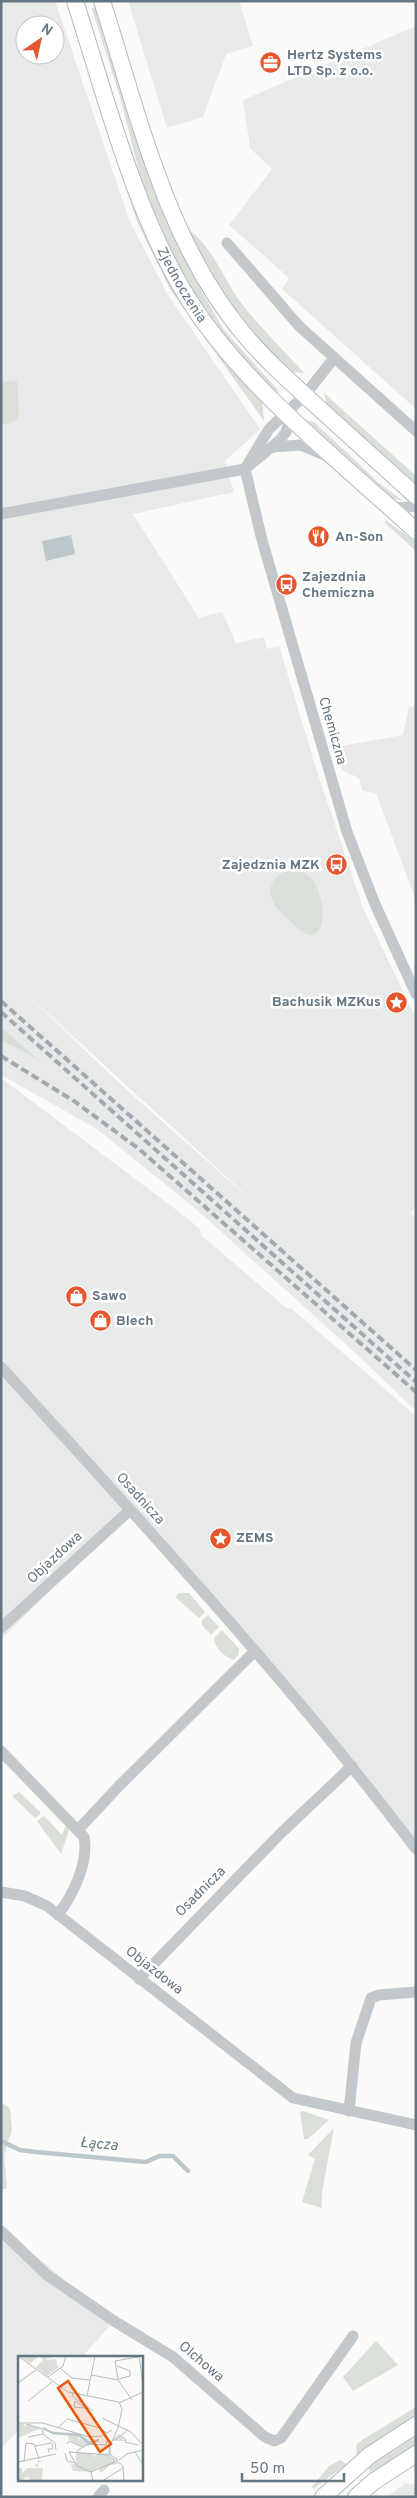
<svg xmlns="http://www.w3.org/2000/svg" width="417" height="2498" font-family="Overpass,sans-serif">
	<rect width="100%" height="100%" fill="#fafaf8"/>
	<g fill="#e8e9e9" fill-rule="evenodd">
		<path d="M1,1H55L130,222L168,295L260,429L225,461L234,492L133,514L199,618L222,612L236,643L264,637L267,649L279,646L316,768L363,908L416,1018V1207L410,1213L416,1219V1411L349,1347L197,1210L97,1129L1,1075V1040L36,1058L1,1027ZM25,25H55V55H25ZM21,989L242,1191V1192L129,1092Z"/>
		<path d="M128,1H239L253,46L226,54L203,117L167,128Z"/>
		<path d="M416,26V409L282,289L289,278L229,225L272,169L250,148L243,100Z"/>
		<path d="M416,706V901L376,793L363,791L359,778L342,770L335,747L403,735L409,707Z"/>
		<path d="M1,1078L187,1218L200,1229L202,1236L285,1307L292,1309L416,1416V1850L303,1706L127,1513L1,1640Z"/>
		<path d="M1,2227L114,2321L82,2357H19V2429L1,2449Z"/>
		<path d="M405,2483L416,2485V2497H387Z"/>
	</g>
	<g fill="#dadfd7">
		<path d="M96,6L180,248L202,292L224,330L277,389L280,398L224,337L185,280L167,245L143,187L120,97L92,9Z"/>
		<path d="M103,121L108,122L201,330L216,351L262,402L264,421L170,289L138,224Z"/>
		<path d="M187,229C212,244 224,281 242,304C261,329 283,349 304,373L291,372L255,336L220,288L193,244L194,239H191Z"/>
		<path d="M17,381L19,414L16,421L6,425L1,423V382Z"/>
		<path d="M324,393L416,476V483L410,480L327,406Z"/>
		<path d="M304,420L314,422L379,483L403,501L387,497Z"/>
		<path d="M385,520L416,542V551L385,523Z"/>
		<path d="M295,870C302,871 310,875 314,882C322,894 328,925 315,934C312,935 310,935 307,934C301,932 275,908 273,902C265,885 277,870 295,870Z"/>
		<path d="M1,1027L39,1060L1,1040Z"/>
		<path d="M179,1593H189L205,1612L199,1618L175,1597Z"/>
		<path d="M208,1615L219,1627L211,1635L202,1625V1620Z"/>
		<path d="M222,1630L239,1649L238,1655L234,1660C225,1658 214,1647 214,1638Z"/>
		<path d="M19,1792L41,1813L35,1818L12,1796Z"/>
		<path d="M44,1816L62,1835L66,1825L69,1830L61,1854L37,1821Z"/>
		<path d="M1,2103L10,2108L12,2130L4,2155L7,2188L1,2190Z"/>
		<path d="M303,2111L329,2120L308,2139H304L300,2112Z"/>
		<path d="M334,2128L322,2192V2208L302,2202L315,2159L308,2155Z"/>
		<path d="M376,2341L398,2365L353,2391L343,2377Z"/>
		<path d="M416,2407V2416L357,2456L356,2445L362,2440Z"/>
		<path d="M416,2433V2445L372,2474L367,2467Z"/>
		<path d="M340,2460L347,2464L313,2489L312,2487L328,2467Z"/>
	</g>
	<path fill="#bbc7cb" d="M71,535L75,554L46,561L42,541Z"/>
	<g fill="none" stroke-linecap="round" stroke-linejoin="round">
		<path stroke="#bbc7cb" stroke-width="4.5" d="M1,2141L20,2150L36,2152L146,2162L159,2156H173L188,2171"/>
		<defs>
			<g id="secondary">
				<path id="s1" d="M75,1C106,98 135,214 189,300C244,387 340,461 416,531"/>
				<path d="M102,1C138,113 166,241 243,333C266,361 294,385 321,410C352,438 384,467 416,496"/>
				<path d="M323,2497L370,2455L416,2425"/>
				<path d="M356,2497L373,2482L416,2454"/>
			</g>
		</defs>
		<use href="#secondary" stroke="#b3babf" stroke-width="18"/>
		<g stroke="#c3c8cc" stroke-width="11">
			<path d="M227,243L299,326L416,431"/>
			<path d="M334,358L305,395L269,429L245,469L262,540L347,832L375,904L416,994"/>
			<path d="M273,447L301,445L324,455"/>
			<path d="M390,506L400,508L416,506"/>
			<path d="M1,514L245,469L280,440L286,432L292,413"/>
			<path d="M1,1367C143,1524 288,1680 416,1849"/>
			<path d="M1,1628L130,1510"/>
			<path d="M1,1751L84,1837C89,1862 73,1895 58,1915"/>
			<path d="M78,1830L118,1787L255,1651"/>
			<path d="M1,1892L25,1896L47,1906L293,2098L416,2125"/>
			<path d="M139,1979L280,1834L352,1766"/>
			<path d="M349,2111L356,2043L371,1998L379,1995L416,1992"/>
			<path d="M1,2231L47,2275L114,2321L173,2357L265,2437L274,2441L281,2438L353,2336"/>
			<path d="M98,2497L104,2490"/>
		</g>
		<use href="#secondary" stroke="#fff" stroke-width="16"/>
		<g stroke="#a2aab0" stroke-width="4" stroke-dasharray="8 4" stroke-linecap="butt">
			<path d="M1,1001L416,1370"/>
			<path d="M1,1012L416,1382"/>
			<path d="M1,1056L74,1101L139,1149L416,1392"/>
		</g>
	</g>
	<defs>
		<symbol id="office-disc" viewBox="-11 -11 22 22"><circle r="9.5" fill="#e4572e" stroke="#fff"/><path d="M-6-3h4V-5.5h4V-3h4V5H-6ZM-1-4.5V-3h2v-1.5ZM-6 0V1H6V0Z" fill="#fff"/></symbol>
		<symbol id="restaurant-disc" viewBox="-11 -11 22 22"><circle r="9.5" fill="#e4572e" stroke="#fff"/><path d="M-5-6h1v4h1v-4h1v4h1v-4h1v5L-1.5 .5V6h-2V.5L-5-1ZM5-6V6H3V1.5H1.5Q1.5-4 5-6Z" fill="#fff"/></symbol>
		<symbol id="bus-disc" viewBox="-11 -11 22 22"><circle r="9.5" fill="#e4572e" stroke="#fff"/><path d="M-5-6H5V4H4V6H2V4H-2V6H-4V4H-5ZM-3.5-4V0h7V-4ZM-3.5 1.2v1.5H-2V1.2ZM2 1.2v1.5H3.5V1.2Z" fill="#fff"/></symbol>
		<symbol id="sight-disc" viewBox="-11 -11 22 22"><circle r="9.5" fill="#e4572e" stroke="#fff"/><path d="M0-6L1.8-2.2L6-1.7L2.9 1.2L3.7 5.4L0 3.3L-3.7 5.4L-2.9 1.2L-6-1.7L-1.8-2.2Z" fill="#fff"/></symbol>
		<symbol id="shop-disc" viewBox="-11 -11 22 22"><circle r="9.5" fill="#e4572e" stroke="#fff"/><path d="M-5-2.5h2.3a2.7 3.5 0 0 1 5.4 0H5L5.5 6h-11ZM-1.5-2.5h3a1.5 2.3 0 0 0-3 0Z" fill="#fff"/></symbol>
	</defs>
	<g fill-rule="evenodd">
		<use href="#office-disc" x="258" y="50" width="25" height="25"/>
		<use href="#restaurant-disc" x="306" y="524" width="25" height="25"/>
		<use href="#bus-disc" x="274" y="572" width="25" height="25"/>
		<use href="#bus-disc" x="324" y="852" width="25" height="25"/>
		<use href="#sight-disc" x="384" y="990" width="25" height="25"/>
		<use href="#shop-disc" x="64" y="1284" width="25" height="25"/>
		<use href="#shop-disc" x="88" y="1308" width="25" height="25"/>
		<use href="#sight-disc" x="208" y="1526" width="25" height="25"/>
	</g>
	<g text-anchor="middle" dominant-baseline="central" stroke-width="5" stroke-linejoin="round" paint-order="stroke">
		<g font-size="14" font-weight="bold" fill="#657683" stroke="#fff" text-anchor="start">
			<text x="287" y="55">Hertz Systems<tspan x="287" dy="16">LTD Sp. z o.o.</tspan></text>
			<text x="335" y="537">An-Son</text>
			<text x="302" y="577">Zajezdnia<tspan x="302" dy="16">Chemiczna</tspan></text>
			<text x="320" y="865" text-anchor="end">Zajedznia MZK</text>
			<text x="381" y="1002" text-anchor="end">Bachusik MZKus</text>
			<text x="92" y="1296">Sawo</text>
			<text x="116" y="1321">Blech</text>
			<text x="236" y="1538">ZEMS</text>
		</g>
		<g font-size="14" fill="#657683" stroke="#fff">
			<text stroke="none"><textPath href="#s1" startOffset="304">Zjednoczenia</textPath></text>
			<text transform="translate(332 731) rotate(74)">Chemiczna</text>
			<text transform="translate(140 1499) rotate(48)">Osadnicza</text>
			<text transform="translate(55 1558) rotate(-43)">Objazdowa</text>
			<text transform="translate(201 1892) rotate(-45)">Osadnicza</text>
			<text transform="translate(154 1971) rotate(38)">Objazdowa</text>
			<text transform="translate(201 2362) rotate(40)">Olchowa</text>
		</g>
		<g font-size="15" font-style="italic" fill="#60757c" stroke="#fff">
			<text transform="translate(99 2145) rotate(5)">Łącza</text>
		</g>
	</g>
	<g transform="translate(18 2356)">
		<rect width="125" height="125" fill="#fafaf8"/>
		<path d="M2,0H38L26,4L38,3L40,12L29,20L18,11L25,4L22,0L12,7ZM0,67L6,68V72L7,68L23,72L0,82ZM57,77L64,79L59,82L66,84L65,80L77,88L64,91L51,84L50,78ZM100,78L108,82L107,85H94L92,99L101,108L92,109L83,117L80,112L73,116L55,115L53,109L58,107V95L76,99L77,102L78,98L90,97L91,88ZM20,104L26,105L21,106L20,112H25L24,124H12L10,121L1,125L0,112H4V117L10,112H20L16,109L20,108Z" fill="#dadfd7"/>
		<path fill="none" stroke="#bbc7cb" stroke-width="2.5" d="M25,72L35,77L61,79L71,87L81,84"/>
		<path fill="none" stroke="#b5bdc2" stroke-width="1" d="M0,0L50,36L101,46L104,53L100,72L91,92L93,99L100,104M121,0L125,28M99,10L112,15V20L101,23M42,12L54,22L72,24M73,19L100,24L114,44M30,21L45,10L48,0M100,24L97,5L125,0M0,27L19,13M54,36L55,41L75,55M69,40L77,0M10,45L34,26M101,47L125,36M67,52L56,51L57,45L67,52M84,62L113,76L125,89M0,67H25L71,81L83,80L94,74M9,68L24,73L26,79L37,87L38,94M40,72L49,63L82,72L89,77M10,81L25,78M108,83L107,86L120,89M97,84L110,74M49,88L51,85L64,91M17,90L34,87L35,93H30L31,96M59,95L70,88L88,89L89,85M51,96L92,99M51,96L59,110L73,116L75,125M117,96L125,109M47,97L49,105L57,107M98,104L105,110L106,125M101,104L109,98L125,94M0,106L38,98M6,106L8,87L16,88L21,103M73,116L97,106L95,102M86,124L105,112"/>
		<path fill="#e8590c" fill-opacity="0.15" stroke="#e8590c" stroke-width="2.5" d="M50,25L93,88L82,96L40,32Z"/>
		<rect width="125" height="125" fill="none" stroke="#657683" stroke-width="2.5"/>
	</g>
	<rect width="417" height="2498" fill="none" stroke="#657683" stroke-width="5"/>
	<g transform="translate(40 40) rotate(34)"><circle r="24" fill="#ffffff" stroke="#c1c8cd"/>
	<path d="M0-4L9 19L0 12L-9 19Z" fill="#e4572e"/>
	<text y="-8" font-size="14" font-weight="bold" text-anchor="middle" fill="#657683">N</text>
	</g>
	<path d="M242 2473v8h102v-8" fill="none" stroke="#657683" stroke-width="2.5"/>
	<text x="250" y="2473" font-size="15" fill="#657683" stroke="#ffffff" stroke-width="4" paint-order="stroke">50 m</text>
</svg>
